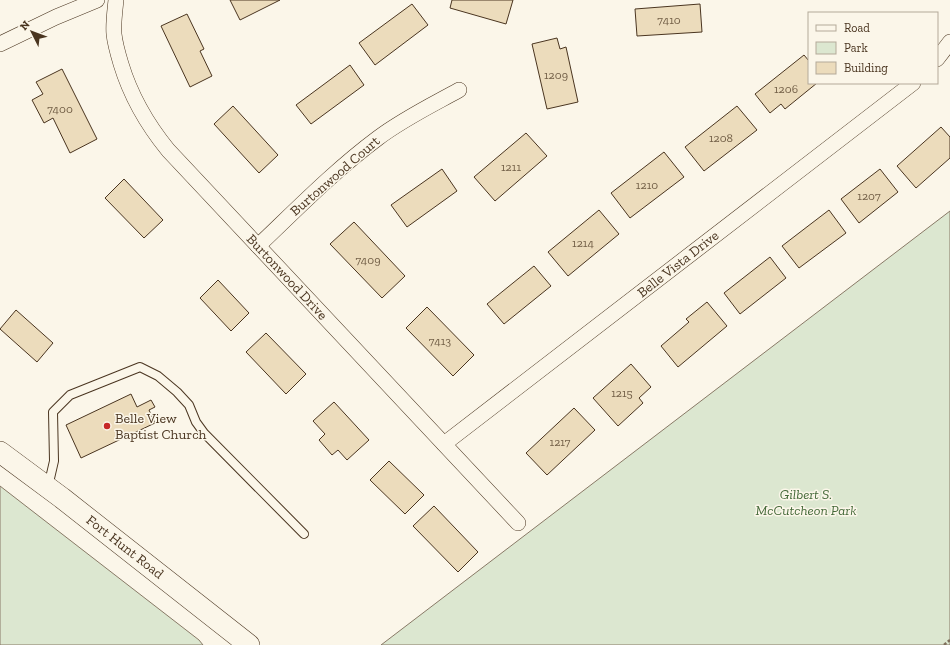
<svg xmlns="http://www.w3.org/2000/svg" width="950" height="645" font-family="'Zilla Slab',serif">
	<rect width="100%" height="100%" fill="#fbf6e9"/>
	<g fill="#dce7d0" stroke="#887966">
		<path d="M950,211V645H381Z"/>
		<path d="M0,486L199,640L203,645H0Z"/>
	</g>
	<g fill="#ecdcbc" stroke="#4a3520">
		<path d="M230,0H280L240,20Z"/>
		<path d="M452,0H513L506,24L450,8Z"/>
		<path d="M412,4L428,25L375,65L359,43Z"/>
		<path d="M700,4L702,32L637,36L635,9Z"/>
		<path d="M187,14L204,49L200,51L212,76L190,87L161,26Z"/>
		<path d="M557,38L560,49L566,47L578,102L547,109L532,44Z"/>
		<path d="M804,55L809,61V83H817L785,109L781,104L770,113L755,94Z"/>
		<path d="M350,65L364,85L311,124L296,105Z"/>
		<path d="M62,69L97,139L70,153L53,118L44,123L32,100L43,94L36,82Z"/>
		<path d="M233,106L278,155L259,173L214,124Z"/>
		<path d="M737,106L757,130L704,171L685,147Z"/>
		<path d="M941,127L950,137V158L916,188L897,166Z"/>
		<path d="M526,133L547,156L495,201L474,177Z"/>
		<path d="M664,152L684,177L630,218L611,193Z"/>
		<path d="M442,169L457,191L407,227L391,205Z"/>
		<path d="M880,169L898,192L859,223L841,199Z"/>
		<path d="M124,179L163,220L144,238L105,198Z"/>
		<path d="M599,210L619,234L568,276L548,252Z"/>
		<path d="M829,210L846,233L799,268L782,246Z"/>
		<path d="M354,222L405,276L382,298L330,244Z"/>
		<path d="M770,257L786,278L740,314L724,293Z"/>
		<path d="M534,266L551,286L504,324L487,304Z"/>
		<path d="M218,280L249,313L231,331L200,298Z"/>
		<path d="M707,302L727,326L678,367L661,346L689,322L686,319Z"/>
		<path d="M427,307L474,355L453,376L406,328Z"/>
		<path d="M16,310L53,343L37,362L0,329Z"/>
		<path d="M266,333L306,374L286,394L246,352Z"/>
		<path d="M631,364L651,387L639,398L643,403L618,426L593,398Z"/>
		<path d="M131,394L137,407L151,400L155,407L149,410L155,423L81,458L66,425Z"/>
		<path d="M334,402L369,440L347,460L338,450L332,455L319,440L325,434L313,421Z"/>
		<path d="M574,408L595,430L547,475L526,453Z"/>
		<path d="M389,461L424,495L405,514L370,480Z"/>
		<path d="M434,506L478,552L458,572L413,526Z"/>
	</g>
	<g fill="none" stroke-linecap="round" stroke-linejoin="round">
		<defs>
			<path id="service" d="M48,487L54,461L53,412L70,395L140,367L158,376L177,392L189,405L196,422L204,433L304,534"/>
			<g id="minor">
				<path d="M116,0C115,10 113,24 114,34C115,44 118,54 121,64C131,97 146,123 168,150L518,523"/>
				<path d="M0,44L56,17L97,0"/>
				<path d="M937,59L950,42"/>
				<path d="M258,246C297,209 335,170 378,138C403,119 432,105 459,90"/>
				<path d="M444,444L913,83"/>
			</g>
			<path id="secondary" d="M0,452L62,498L249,645"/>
		</defs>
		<use href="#service" stroke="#4a3520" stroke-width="10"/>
		<use href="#minor" stroke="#4a3520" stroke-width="16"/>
		<use href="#secondary" stroke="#4a3520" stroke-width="22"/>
		<path stroke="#7f6f5c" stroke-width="2.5" stroke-dasharray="3 2" stroke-linecap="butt" d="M944,645L950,640"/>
		<use href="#service" stroke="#fbf6e9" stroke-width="8"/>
		<use href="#minor" stroke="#fbf6e9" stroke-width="15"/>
		<use href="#secondary" stroke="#fbf6e9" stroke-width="21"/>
	</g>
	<circle fill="#c62828" stroke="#fbf6e9" stroke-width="1.5" cx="107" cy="426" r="4"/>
	<g text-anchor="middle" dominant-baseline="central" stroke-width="3" stroke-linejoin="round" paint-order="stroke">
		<g font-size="12" fill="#725f47">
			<text x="669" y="20">7410</text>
			<text x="556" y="75">1209</text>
			<text x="786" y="89">1206</text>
			<text x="60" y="109">7400</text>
			<text x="721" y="138">1208</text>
			<text x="511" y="167">1211</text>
			<text x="647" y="185">1210</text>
			<text x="869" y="196">1207</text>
			<text x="583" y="243">1214</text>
			<text x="368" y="260">7409</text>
			<text x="440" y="341">7413</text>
			<text x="622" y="393">1215</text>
			<text x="560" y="442">1217</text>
		</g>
		<g font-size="14" fill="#4a3520" stroke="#fbf6e9">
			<text transform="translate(335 176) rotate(-41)">Burtonwood Court</text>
			<text transform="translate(678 264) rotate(-38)">Belle Vista Drive</text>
			<text transform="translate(287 277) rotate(47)">Burtonwood Drive</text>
			<text transform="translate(125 547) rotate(38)">Fort Hunt Road</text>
		</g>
		<g font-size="14" fill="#4a3520" stroke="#fbf6e9" text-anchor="start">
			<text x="115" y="418">Belle View<tspan x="115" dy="16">Baptist Church</tspan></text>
		</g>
		<g font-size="14" font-style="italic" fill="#436837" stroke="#fbf6e9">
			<text x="806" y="494">Gilbert S.<tspan x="806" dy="16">McCutcheon Park</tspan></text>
		</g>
	</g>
	<rect x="808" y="12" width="130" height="72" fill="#fbf6e9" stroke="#b4a999"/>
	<rect x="816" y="25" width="20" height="6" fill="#fbf6e9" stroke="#b4a999"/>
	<text x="844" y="32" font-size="12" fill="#4a3520">Road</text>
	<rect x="816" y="42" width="20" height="12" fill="#dce7d0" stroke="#b4a999"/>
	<text x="844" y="52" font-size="12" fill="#4a3520">Park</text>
	<rect x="816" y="62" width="20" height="12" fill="#ecdcbc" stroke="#b4a999"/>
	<text x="844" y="72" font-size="12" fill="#4a3520">Building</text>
	<g transform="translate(32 32) rotate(312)" stroke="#fbf6e9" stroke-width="3" paint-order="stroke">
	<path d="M0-3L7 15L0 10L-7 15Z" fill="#4a3520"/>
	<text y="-6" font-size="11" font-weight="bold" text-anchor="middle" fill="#4a3520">N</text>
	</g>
</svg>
